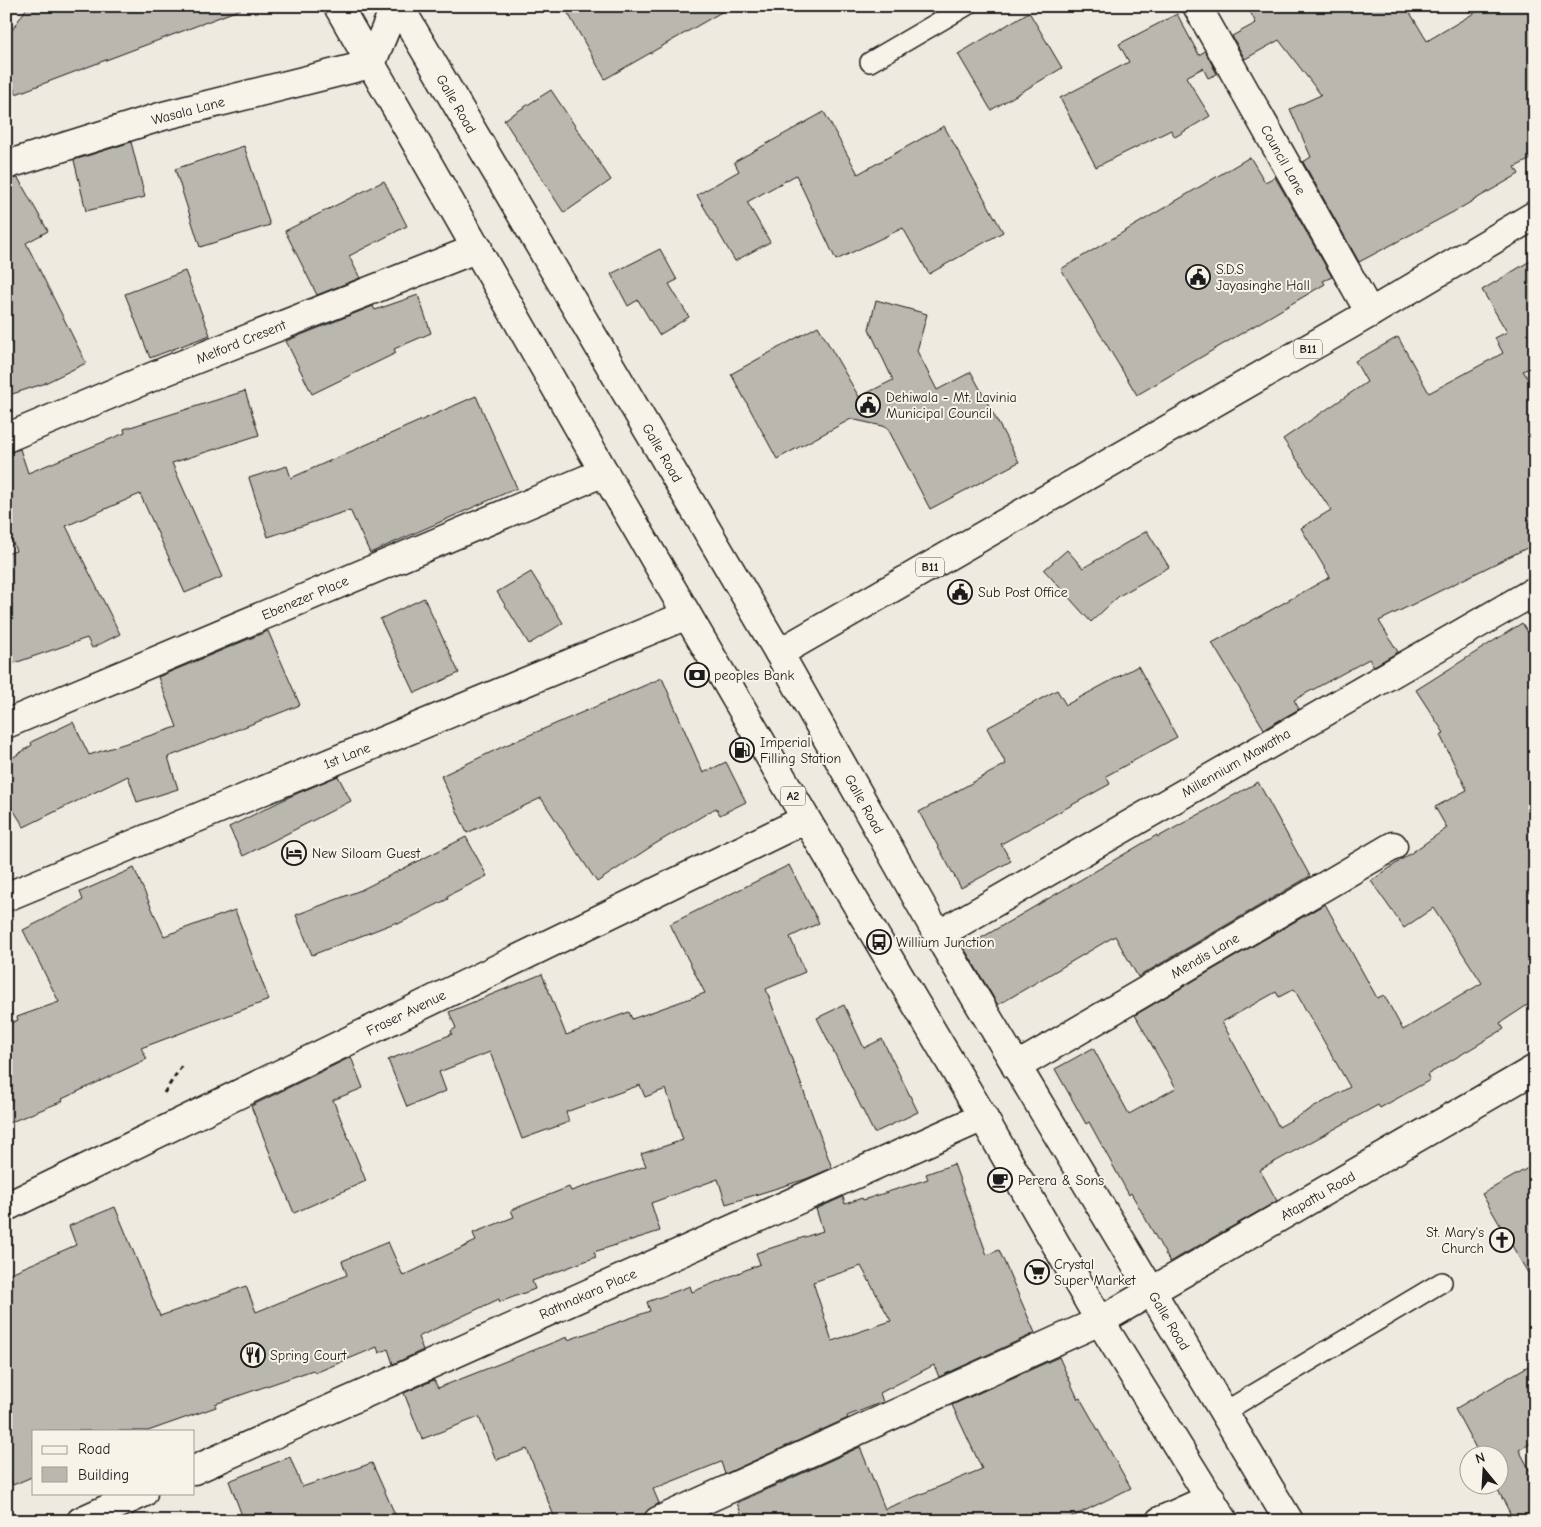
<svg xmlns="http://www.w3.org/2000/svg" width="1541" height="1527" font-family="'Comic Neue',sans-serif">
	<rect width="100%" height="100%" fill="#eeeae0"/>
	<filter id="ink" filterUnits="userSpaceOnUse"><feTurbulence type="fractalNoise" baseFrequency=".02" numOctaves="2"/><feDisplacementMap in="SourceGraphic" scale="10" xChannelSelector="R" yChannelSelector="G"/><feConvolveMatrix kernelMatrix="1 2 1 2 8 2 1 2 1" color-interpolation-filters="sRGB"/></filter>
	<g filter="url(#ink)">
		<g fill="#bab7af" stroke="#1c1c1c" fill-rule="evenodd">
			<path d="M28,6H241V9L16,94L6,71V39Z"/>
			<path d="M564,6H732L605,79Z"/>
			<path d="M1247,6H1406L1427,41L1486,6H1535V157L1515,167L1519,174L1457,210L1359,262L1303,162L1311,157L1290,109L1321,95L1279,40L1245,59L1232,36L1256,23Z"/>
			<path d="M1029,12L1062,68L991,110L958,54Z"/>
			<path d="M1177,14L1199,55L1205,51L1217,74L1208,78L1203,68L1186,77L1210,116L1175,137L1171,130L1096,167L1060,98L1129,62L1119,44Z"/>
			<path d="M551,90L611,180L564,213L504,120Z"/>
			<path d="M824,112L858,174L944,126L1003,232L929,274L903,228L836,260L796,175L747,202L770,242L735,261L697,195L739,171L734,162Z"/>
			<path d="M131,142L145,197L86,211L74,160Z"/>
			<path d="M244,146L270,225L200,247L175,169Z"/>
			<path d="M1250,157L1265,182L1275,177L1332,277L1323,281L1325,284L1137,395L1061,269Z"/>
			<path d="M18,178L48,231L26,243L86,363L43,384L6,396V180Z"/>
			<path d="M384,181L407,226L349,256L360,278L317,295L285,231Z"/>
			<path d="M660,249L677,280L669,284L689,317L659,335L638,300L628,306L611,274Z"/>
			<path d="M1535,258V377L1529,368L1523,371L1535,390V544L1379,621L1398,652L1374,666L1369,659L1294,700L1299,709L1264,729L1212,643L1330,577L1301,528L1331,510L1283,439L1367,382L1355,361L1398,337L1429,393L1503,353L1495,338L1507,332L1482,290Z"/>
			<path d="M185,271L210,335L150,358L125,294Z"/>
			<path d="M418,295L431,333L394,349L396,353L312,394L286,341L373,306L375,310Z"/>
			<path d="M876,300L927,314L917,351L937,390L971,372L1019,462L930,509L887,427L851,419L777,459L731,374L818,326L859,397L893,380L869,329Z"/>
			<path d="M245,391L259,435L172,463L222,577L185,593L140,494L66,526L120,634L92,648L87,638L6,666V554L16,551L6,525V453L20,449L28,473L125,433L124,429Z"/>
			<path d="M476,396L517,488L370,553L350,510L268,537L249,478L287,466L291,478Z"/>
			<path d="M1147,531L1169,567L1119,596L1091,622L1044,570L1067,550L1083,568Z"/>
			<path d="M531,572L563,623L529,644L497,592Z"/>
			<path d="M424,598L459,673L415,693L380,619Z"/>
			<path d="M1522,623L1535,643V1000L1500,1023L1504,1029L1427,1075L1430,1080L1380,1108L1378,1105L1260,1170L1277,1201L1170,1262L1131,1193L1129,1195L1089,1122L1086,1124L1055,1069L1093,1048L1129,1114L1176,1088L1135,1015L1325,904L1377,998L1384,995L1403,1030L1482,983L1433,908L1404,928L1371,881L1447,828L1435,807L1467,790L1440,735L1444,733L1416,690ZM1294,989L1350,1087L1279,1127L1222,1022L1276,992L1279,997Z"/>
			<path d="M268,631L300,705L168,757L178,789L137,802L128,776L24,827L6,798V762L32,745L31,742L73,722L89,755L177,727L158,677Z"/>
			<path d="M1138,666L1177,737L1106,776L1110,784L1001,844L1011,861L961,888L919,812L1006,764L987,728L1057,690L1066,705Z"/>
			<path d="M662,678L703,773L726,762L746,802L720,815L716,808L655,844L597,882L541,798L467,833L441,776L504,746Z"/>
			<path d="M338,776L351,801L243,856L229,827L289,797Z"/>
			<path d="M1258,782L1310,876L1138,977L1115,936L998,1005L964,948L1157,835L1158,837Z"/>
			<path d="M466,837L487,876L447,896L448,899L398,924L397,922L312,955L296,915L361,890Z"/>
			<path d="M789,865L819,923L790,937L805,972L766,989L832,1168L806,1179L726,1204L718,1179L651,1203L660,1231L594,1252L596,1257L532,1281L535,1289L500,1302L499,1299L418,1337L423,1350L393,1364L388,1349L379,1353L377,1347L315,1373L313,1370L215,1404L216,1407L148,1431H34V1476L13,1485L6,1470V1275L76,1245L69,1226L115,1207L160,1316L246,1286L256,1312L347,1275L342,1261L388,1242L403,1276L476,1241L473,1233L514,1217L511,1210L569,1187L571,1191L646,1166L641,1154L683,1140L666,1089L645,1097L640,1085L566,1112L569,1122L522,1139L490,1052L439,1072L446,1091L407,1107L388,1060L452,1034L451,1031L456,1028L449,1012L542,974L566,1035L629,1012L632,1019L705,993L670,924Z"/>
			<path d="M134,868L164,936L235,910L269,1000L141,1048L147,1059L62,1099L63,1101L6,1124V1025L18,1020L17,1017L59,1002L23,930L83,900L80,892Z"/>
			<path d="M844,1005L864,1048L882,1039L918,1112L874,1133L817,1018Z"/>
			<path d="M351,1057L363,1088L333,1100L366,1181L294,1213L251,1106Z"/>
			<path d="M954,1164L987,1255L999,1250L1035,1333L939,1377L934,1365L880,1393L883,1402L847,1416L848,1418L725,1474L721,1462L653,1489L659,1503L646,1512L643,1521H556L527,1449L496,1460L479,1417L422,1439L404,1393L434,1380L438,1388L567,1337L568,1340L650,1311L647,1302L690,1286L692,1292L760,1264L756,1253L823,1231L816,1209L843,1197L845,1204L862,1198L863,1200L928,1179L926,1174ZM861,1266L891,1321L832,1341L813,1282Z"/>
			<path d="M1535,1164V1285L1482,1194Z"/>
			<path d="M1059,1357L1078,1399L1080,1398L1131,1488L1064,1521H744L737,1503L860,1447L885,1509L982,1469L952,1405Z"/>
			<path d="M1535,1362V1441L1519,1450L1535,1480V1521H1514L1495,1484H1498V1454H1479L1455,1409Z"/>
			<path d="M290,1457L302,1487L372,1463L398,1521H244L229,1481Z"/>
		</g>
		<g fill="none" stroke-linecap="round" stroke-linejoin="round">
			<defs>
				<g id="lane">
					<path d="M870,62L966,6"/>
					<path d="M1224,1412L1442,1282"/>
				</g>
				<g id="street">
					<path d="M1197,6L1370,313"/>
					<path d="M6,165L163,116L371,64"/>
					<path d="M6,438L166,371L478,248"/>
					<path d="M6,724L604,472"/>
					<path d="M6,897L687,615"/>
					<path d="M938,935L1535,591"/>
					<path d="M1016,1067L1393,846"/>
					<path d="M6,1207L806,819"/>
					<path d="M194,1470L983,1117"/>
					<path d="M81,1521L143,1493"/>
					<path d="M658,1521L1100,1321L1535,1069"/>
					<path d="M1160,1521L1211,1498"/>
				</g>
				<g id="primary">
					<path d="M371,64L395,6"/>
					<path d="M779,653L1370,313L1535,215"/>
				</g>
				<g id="highway">
					<path d="M338,6L604,472L806,819L983,1117L1100,1321L1224,1521"/>
					<path d="M399,6L779,653L938,935L1289,1521"/>
				</g>
			</defs>
			<use href="#lane" stroke="#1c1c1c" stroke-width="22"/>
			<use href="#street" stroke="#1c1c1c" stroke-width="31"/>
			<use href="#primary" stroke="#1c1c1c" stroke-width="31"/>
			<use href="#highway" stroke="#1c1c1c" stroke-width="31"/>
			<path stroke="#1c1c1c" stroke-width="3" stroke-dasharray="5 4" stroke-linecap="butt" d="M164,1093L183,1064"/>
			<use href="#lane" stroke="#f7f3e8" stroke-width="19"/>
			<use href="#street" stroke="#f7f3e8" stroke-width="28"/>
			<use href="#primary" stroke="#f7f3e8" stroke-width="28"/>
			<use href="#highway" stroke="#f7f3e8" stroke-width="28"/>
		</g>
	</g>
	<defs>
		<symbol id="civic-ring" viewBox="-11 -11 22 22"><circle r="9.5" fill="#f7f3e8" stroke="#1c1c1c" stroke-width="1.5"/><path d="M-.6-6.5H3V-4.5H.6V-3L4-1V1h2V6H-6V1h2V-1L-.6-3ZM-1.2 2.5V6h2.4V2.5Z" fill="#1c1c1c"/></symbol>
		<symbol id="bank-ring" viewBox="-11 -11 22 22"><circle r="9.5" fill="#f7f3e8" stroke="#1c1c1c" stroke-width="1.5"/><path d="M-6-4H6V4H-6ZM0-2.3a2.3 2.3 0 1 0 0 4.6a2.3 2.3 0 1 0 0-4.6Z" fill="#1c1c1c"/></symbol>
		<symbol id="fuel-ring" viewBox="-11 -11 22 22"><circle r="9.5" fill="#f7f3e8" stroke="#1c1c1c" stroke-width="1.5"/><path d="M-5.5-6h7V0h2V4h1.3V-2.5L3-4.5l.8-.8L6-3V5H2.5V1h-1V6h-7ZM-4.2-4.7v3.2H.2V-4.7Z" fill="#1c1c1c"/></symbol>
		<symbol id="hotel-ring" viewBox="-11 -11 22 22"><circle r="9.5" fill="#f7f3e8" stroke="#1c1c1c" stroke-width="1.5"/><path d="M-6-4.5h1.5V1H6V5H4.5V3h-9V5H-6ZM-4 0a1.8 1.8 0 1 1 3.6 0ZM.5 0V-2.5h3Q6-2.5 6 0Z" fill="#1c1c1c"/></symbol>
		<symbol id="bus-ring" viewBox="-11 -11 22 22"><circle r="9.5" fill="#f7f3e8" stroke="#1c1c1c" stroke-width="1.5"/><path d="M-5-6H5V4H4V6H2V4H-2V6H-4V4H-5ZM-3.5-4V0h7V-4ZM-3.5 1.2v1.5H-2V1.2ZM2 1.2v1.5H3.5V1.2Z" fill="#1c1c1c"/></symbol>
		<symbol id="cafe-ring" viewBox="-11 -11 22 22"><circle r="9.5" fill="#f7f3e8" stroke="#1c1c1c" stroke-width="1.5"/><path d="M-5.5-4.5H6V0H3Q3 3.5 0 3.5H-2.5Q-5.5 3.5-5.5 0ZM3-3.2v2h1.7v-2ZM-6 4.5H4V6H-6Z" fill="#1c1c1c"/></symbol>
		<symbol id="church-ring" viewBox="-11 -11 22 22"><circle r="9.5" fill="#f7f3e8" stroke="#1c1c1c" stroke-width="1.5"/><path d="M-1.2-6h2.4v3.5h3.3v2.4h-3.3V6h-2.4V-.1h-3.3v-2.4h3.3Z" fill="#1c1c1c"/></symbol>
		<symbol id="supermarket-ring" viewBox="-11 -11 22 22"><circle r="9.5" fill="#f7f3e8" stroke="#1c1c1c" stroke-width="1.5"/><path d="M-6-5.5h2.5l.6 2H6L4.5 2H-2.5L-4.4-4H-6ZM-1.5 3.2a1.3 1.3 0 1 0 .1 0ZM3 3.2a1.3 1.3 0 1 0 .1 0Z" fill="#1c1c1c"/></symbol>
		<symbol id="restaurant-ring" viewBox="-11 -11 22 22"><circle r="9.5" fill="#f7f3e8" stroke="#1c1c1c" stroke-width="1.5"/><path d="M-5-6h1v4h1v-4h1v4h1v-4h1v5L-1.5 .5V6h-2V.5L-5-1ZM5-6V6H3V1.5H1.5Q1.5-4 5-6Z" fill="#1c1c1c"/></symbol>
	</defs>
	<g fill-rule="evenodd">
		<use href="#civic-ring" x="1184" y="263" width="28" height="28"/>
		<use href="#civic-ring" x="854" y="391" width="28" height="28"/>
		<use href="#civic-ring" x="946" y="578" width="28" height="28"/>
		<use href="#bank-ring" x="683" y="661" width="28" height="28"/>
		<use href="#fuel-ring" x="728" y="736" width="28" height="28"/>
		<use href="#hotel-ring" x="280" y="839" width="28" height="28"/>
		<use href="#bus-ring" x="865" y="928" width="28" height="28"/>
		<use href="#cafe-ring" x="986" y="1166" width="28" height="28"/>
		<use href="#church-ring" x="1488" y="1226" width="28" height="28"/>
		<use href="#supermarket-ring" x="1023" y="1258" width="28" height="28"/>
		<use href="#restaurant-ring" x="239" y="1341" width="28" height="28"/>
	</g>
	<g text-anchor="middle" dominant-baseline="central" stroke-width="4" stroke-linejoin="round" paint-order="stroke">
		<g fill="#f7f3e8" stroke="#5e5c59" stroke-width="1">
			<rect x="1294" y="339.5" width="28" height="19" rx="4"/>
			<rect x="916" y="557.5" width="28" height="19" rx="4"/>
			<rect x="780.5" y="786.5" width="25" height="19" rx="4"/>
		</g>
		<g font-size="12" font-weight="bold" fill="#1c1c1c">
			<text x="1308" y="349">B11</text>
			<text x="930" y="567">B11</text>
			<text x="793" y="796">A2</text>
		</g>
		<g font-size="14" fill="#1c1c1c" stroke="#f7f3e8">
			<text transform="translate(456 104) rotate(60)">Galle Road</text>
			<text transform="translate(188 111) rotate(-15)">Wasala Lane</text>
			<text transform="translate(1283 160) rotate(61)">Council Lane</text>
			<text transform="translate(241 342) rotate(-22)">Melford Cresent</text>
			<text transform="translate(662 453) rotate(60)">Galle Road</text>
			<text transform="translate(305 598) rotate(-23)">Ebenezer Place</text>
			<text transform="translate(347 756) rotate(-22)">1st Lane</text>
			<text transform="translate(1236 763) rotate(-30)">Millennium Mawatha</text>
			<text transform="translate(864 804) rotate(61)">Galle Road</text>
			<text transform="translate(1205 956) rotate(-30)">Mendis Lane</text>
			<text transform="translate(406 1013) rotate(-26)">Fraser Avenue</text>
			<text transform="translate(1318 1196) rotate(-30)">Atapattu Road</text>
			<text transform="translate(588 1294) rotate(-24)">Rathnakara Place</text>
			<text transform="translate(1169 1321) rotate(59)">Galle Road</text>
		</g>
		<g font-size="14" fill="#1c1c1c" stroke="#f7f3e8" text-anchor="start">
			<text x="1216" y="269">S.D.S<tspan x="1216" dy="16">Jayasinghe Hall</tspan></text>
			<text x="886" y="397">Dehiwala - Mt. Lavinia<tspan x="886" dy="16">Municipal Council</tspan></text>
			<text x="978" y="592">Sub Post Office</text>
			<text x="714" y="675">peoples Bank</text>
			<text x="760" y="742">Imperial<tspan x="760" dy="16">Filling Station</tspan></text>
			<text x="312" y="853">New Siloam Guest</text>
			<text x="896" y="942">Willium Junction</text>
			<text x="1018" y="1180">Perera &amp; Sons</text>
			<text x="1484" y="1232" text-anchor="end">St. Mary's<tspan x="1484" dy="16">Church</tspan></text>
			<text x="1054" y="1264">Crystal<tspan x="1054" dy="16">Super Market</tspan></text>
			<text x="270" y="1355">Spring Court</text>
		</g>
	</g>
	<rect width="1541" height="1527" fill="none" stroke="#f7f3e8" stroke-width="25"/>
	<rect x="12" y="12" width="1516" height="1502" fill="none" stroke="#1c1c1c" stroke-width="2" filter="url(#ink)"/>
	<rect x="32" y="1430" width="162" height="65" fill="#f7f3e8" stroke="#9f9d96"/>
	<rect x="42" y="1446" width="25" height="8" fill="#f7f3e8" stroke="#9f9d96"/>
	<text x="78" y="1454" font-size="15" fill="#1c1c1c">Road</text>
	<rect x="42" y="1467" width="25" height="15" fill="#bab7af" stroke="#9f9d96"/>
	<text x="78" y="1480" font-size="15" fill="#1c1c1c">Building</text>
	<g transform="translate(1484 1470) rotate(342)"><circle r="24" fill="#f7f3e8" stroke="#9f9d96"/>
	<path d="M0-4L9 19L0 12L-9 19Z" fill="#1c1c1c"/>
	<text y="-8" font-size="14" font-weight="bold" text-anchor="middle" fill="#1c1c1c">N</text>
	</g>
</svg>
